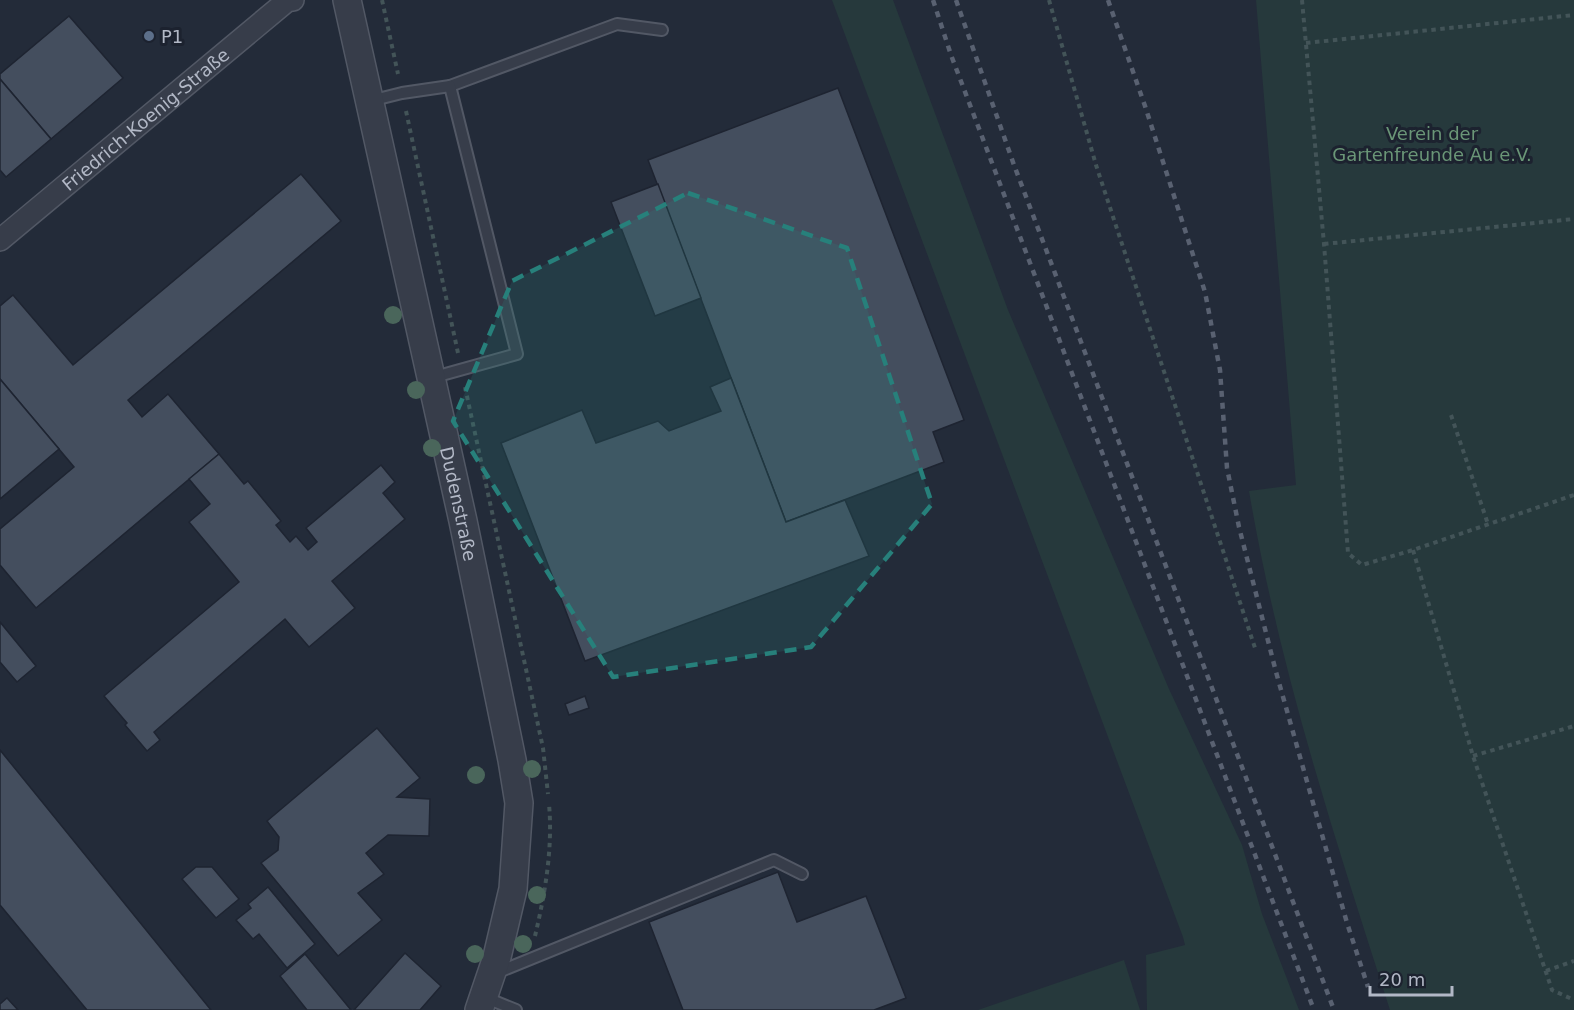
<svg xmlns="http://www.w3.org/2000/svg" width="1574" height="1010" font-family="'DejaVu Sans',sans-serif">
	<rect width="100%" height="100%" fill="#232b39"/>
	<g fill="#26393c">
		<path d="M832,0H893L1008,310L1169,689L1242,845L1262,914L1299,1010H1147L1146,955L1185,945L1183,937Z"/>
		<path d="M1256,0H1574V1010H1390C1335,839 1279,668 1249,491L1296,485Z"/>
		<path d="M1124,960L1140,1010H978Z"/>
	</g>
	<g fill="#444e5e" stroke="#1e2431" stroke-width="1.5">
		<path d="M69,16L123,78L51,139L0,79V74Z"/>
		<path d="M0,79L51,139L6,177L0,170Z"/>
		<path d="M838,88L964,420L933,432L944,462L786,522L648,160Z"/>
		<path d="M301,174L341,221L128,400L142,417L168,394L219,454L36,608L0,565V529L74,467L0,379V306L13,295L73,365Z"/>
		<path d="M658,184L701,298L655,316L611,202Z"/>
		<path d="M731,378L786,522L845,500L869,556L585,661L501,443L582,410L596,443L658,421L669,431L721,411L710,387Z"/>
		<path d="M0,379L59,449L0,499Z"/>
		<path d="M219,454L244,484L248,481L281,521L276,525L290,542L296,536L308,550L317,542L306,528L381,465L395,482L383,493L405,519L332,581L355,608L309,647L285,619L154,732L160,740L147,751L125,725L127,723L104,696L239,582L189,522L210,504L189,479Z"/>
		<path d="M0,622L36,666L17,682L0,662Z"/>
		<path d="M585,696L589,708L569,715L565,704Z"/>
		<path d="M377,728L420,778L397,797L430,799L429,836L388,835L366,853L384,874L358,893L382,920L338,956L261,863L278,850L279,837L267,821Z"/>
		<path d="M0,750L211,1010H87L0,905Z"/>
		<path d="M196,867H212L239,899L216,918L182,879Z"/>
		<path d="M778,872L797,922L866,896L906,998L874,1010H683L649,922Z"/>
		<path d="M268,887L315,944L287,968L259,934L253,939L236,920L251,908L248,904Z"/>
		<path d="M405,953L441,986L420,1010H354Z"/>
		<path d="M305,954L351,1010H307L280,976Z"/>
		<path d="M7,998L18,1010H0V1004Z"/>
	</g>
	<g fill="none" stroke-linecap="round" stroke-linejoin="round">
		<defs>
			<g id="service">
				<path d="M450,86L617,24L662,30"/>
				<path d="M370,101L402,93L450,86L517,354L431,378"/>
				<path d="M496,973L774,860L802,874"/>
				<path d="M484,997L516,1010"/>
			</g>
			<g id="minor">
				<path id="s1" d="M0,240L287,1L293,0"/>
			</g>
			<g id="tertiary">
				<path id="s2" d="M347,0L463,521L512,760L519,803L513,889L497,957L479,1010"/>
			</g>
		</defs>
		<use href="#service" stroke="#525865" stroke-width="14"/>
		<use href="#minor" stroke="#525865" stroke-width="24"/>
		<use href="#tertiary" stroke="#525865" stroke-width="30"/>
		<g stroke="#435458" stroke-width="4" stroke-dasharray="4.5 4.5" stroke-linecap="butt">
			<path d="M382,0L398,74"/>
			<path d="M1049,0L1096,165L1255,648"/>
			<path d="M1302,0L1324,244L1348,553L1362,565L1413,550L1574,495"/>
			<path d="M1306,43L1574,15"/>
			<path d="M406,111L458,353"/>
			<path d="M1324,244L1574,219"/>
			<path d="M465,387L543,748L548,794"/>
			<path d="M1451,415L1488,524"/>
			<path d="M1413,550L1473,756L1552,990L1574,1000"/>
			<path d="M1473,756L1574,726"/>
			<path d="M535,936C545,894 553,848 549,804"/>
			<path d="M1546,971L1574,961"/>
		</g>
		<use href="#service" stroke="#373d4a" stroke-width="10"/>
		<use href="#minor" stroke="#373d4a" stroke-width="21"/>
		<use href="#tertiary" stroke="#373d4a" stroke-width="27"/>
		<g stroke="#596171" stroke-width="4.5" stroke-dasharray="6 6" stroke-linecap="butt">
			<path d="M933,0L951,55L1314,1010"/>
			<path d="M956,0L1014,165L1334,1010"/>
			<path d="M1108,0L1145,106L1205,292L1220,370L1227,468L1239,527L1276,672L1347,923L1368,987"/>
		</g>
	</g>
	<g fill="#4a665b">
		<circle cx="393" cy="315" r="9"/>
		<circle cx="416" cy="390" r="9"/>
		<circle cx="432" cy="448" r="9"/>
		<circle cx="532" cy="769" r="9"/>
		<circle cx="476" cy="775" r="9"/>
		<circle cx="537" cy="895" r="9"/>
		<circle cx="523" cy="944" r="9"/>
		<circle cx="475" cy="954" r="9"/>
	</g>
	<path fill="#27807b" fill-opacity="0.2" stroke="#27807b" stroke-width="4.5" stroke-dasharray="12 8" stroke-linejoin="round" d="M688,193L847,248L932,504L811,647L613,677L453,421L512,281Z"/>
	<circle fill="#5c6f8a" stroke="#1c222f" stroke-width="2" cx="149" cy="36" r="6"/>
	<g text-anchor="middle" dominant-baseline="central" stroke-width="6" stroke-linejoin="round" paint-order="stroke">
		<g font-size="18" fill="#b2b8c6" stroke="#1c222f" text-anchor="start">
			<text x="161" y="36">P1</text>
		</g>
		<g font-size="18" fill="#b2b8c6" stroke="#1c222f">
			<text stroke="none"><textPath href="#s1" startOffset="189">Friedrich-Koenig-Straße</textPath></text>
			<text stroke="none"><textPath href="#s2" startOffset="516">Dudenstraße</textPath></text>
		</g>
		<g font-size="18" fill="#6a9677" stroke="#1c222f">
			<text x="1432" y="133">Verein der<tspan x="1432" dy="21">Gartenfreunde Au e.V.</tspan></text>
		</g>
	</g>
	<path d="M1370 986v9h82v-9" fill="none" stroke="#b2b8c6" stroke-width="3"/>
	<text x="1379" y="986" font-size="18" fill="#b2b8c6" stroke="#1c222f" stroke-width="4.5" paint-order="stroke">20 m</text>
</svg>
